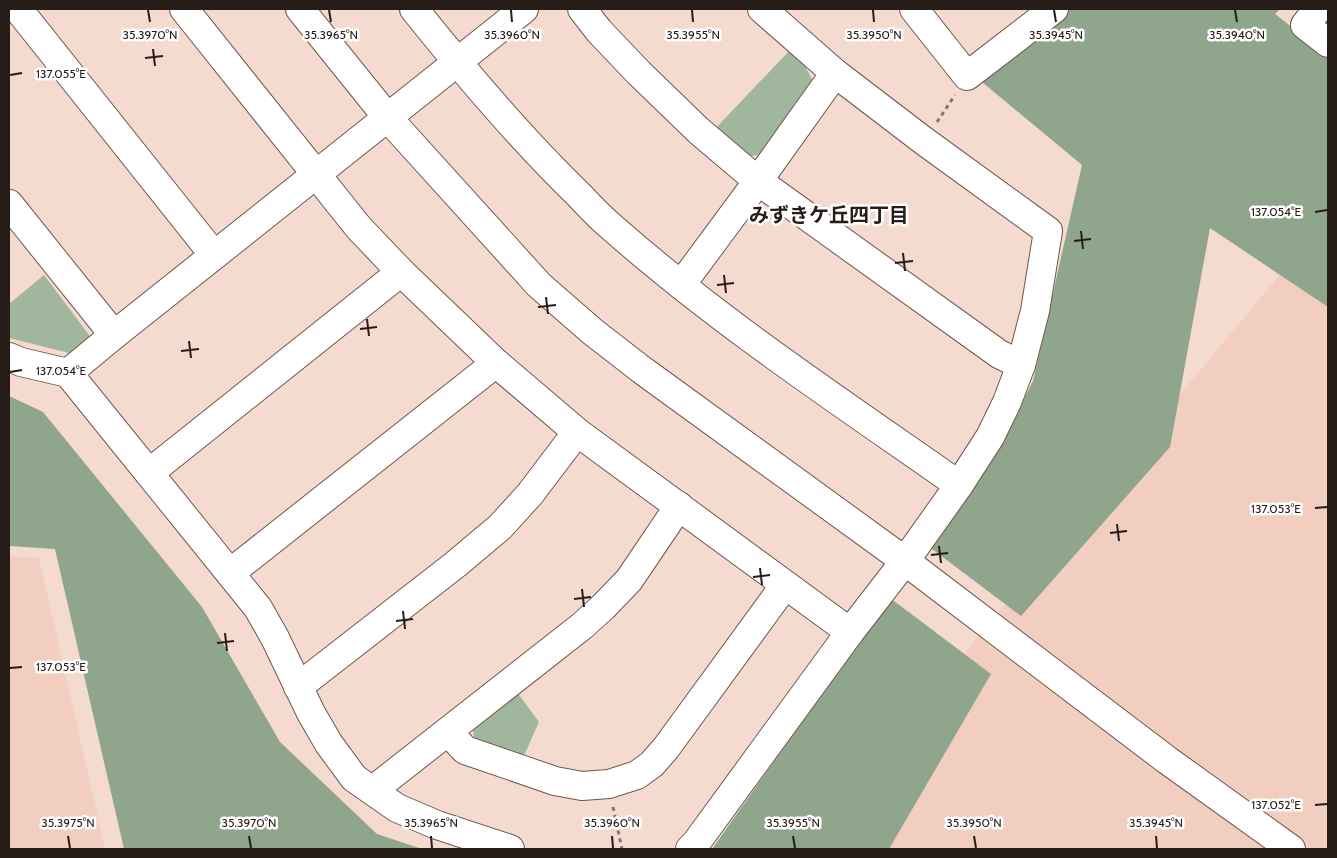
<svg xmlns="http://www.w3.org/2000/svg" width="1337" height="858" font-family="Cabin,'Noto Sans JP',sans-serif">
	<rect width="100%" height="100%" fill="#f5dacf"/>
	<g fill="#f1cec0">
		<path d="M1328,217V849H801Z"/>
		<path d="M9,556L39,558L105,849H9Z"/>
	</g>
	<g fill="#a0b79d">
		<path d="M790,50L804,64L815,85L764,155L747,156L714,130Z"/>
		<path d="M44,275L92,339L73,354L9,338V304Z"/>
		<path d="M517,692L539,722L523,758L475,743L472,725Z"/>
	</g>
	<g fill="#8fa58c">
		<path d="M1065,9H1280L1275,14L1328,55V307L1210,228L1170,447L1021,616L928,546L998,451L1033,381L1082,165L982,82Z"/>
		<path d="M9,396L43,412L202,607L280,742L377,834L422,849H124L55,549L9,546Z"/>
		<path d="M890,598L991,674L889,849H712Z"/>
	</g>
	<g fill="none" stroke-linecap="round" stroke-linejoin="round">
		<defs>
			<g id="minor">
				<path d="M18,9L214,255"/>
				<path d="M184,9L359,228L401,272L496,363L577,432L850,632"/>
				<path d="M300,9L387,117L539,285L593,332L642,370L905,561L1167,760L1291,849"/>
				<path d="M414,9C466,74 520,138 580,196C591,208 603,220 615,230C722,324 842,403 959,485"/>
				<path d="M582,9L599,31L639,73L699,131L758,181L999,354L1021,365"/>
				<path d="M914,9L967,76L1054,9"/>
				<path d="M1318,9L1305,25L1328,43"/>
				<path d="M9,204L114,335"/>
				<path d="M681,285L758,181L835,73"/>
				<path d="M9,357L21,362L68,373L258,608L275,638L311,713L329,744L354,778L397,808L437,825L510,849"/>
				<path d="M68,373L114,335L524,9"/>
				<path d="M149,473L401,272"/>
				<path d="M230,573L496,363"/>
				<path d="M298,687L456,564L500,527L530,494L577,432"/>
				<path d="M448,732L465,750L555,781L582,786L609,784L637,775L652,764L666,748L785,585"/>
				<path d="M373,790L582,626L603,607L629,580L679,506"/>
				<path d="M690,849L696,843L850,632L905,561L959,485L990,437L1007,402L1021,365L1035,311L1048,231L924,141L835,73L762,9"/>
			</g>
		</defs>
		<use href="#minor" stroke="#6f584f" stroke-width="30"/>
		<g stroke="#87756d" stroke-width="3" stroke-dasharray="4 4" stroke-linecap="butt">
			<path d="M937,122L955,95"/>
			<path d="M613,807L622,849"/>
		</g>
		<use href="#minor" stroke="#fff" stroke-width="28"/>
	</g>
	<path fill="none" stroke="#261c18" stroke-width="2" d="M148,10L150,22M329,10L331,22M511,10L512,22M692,10L693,22M873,10L874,22M1054,10L1056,22M1235,10L1237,22M153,49L155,66M145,58L163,56M10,75L22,73M1315,212L1327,210M1081,231L1083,249M1074,241L1091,239M903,253L905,271M895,263L913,261M724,275L726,293M717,285L734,283M546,297L548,314M538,307L556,305M367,319L369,336M360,329L377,327M189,341L191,358M181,351L199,349M10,372L22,370M1315,508L1327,507M1117,524L1119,541M1110,533L1127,531M939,546L941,563M931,555L948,553M760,568L762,585M753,577L770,575M582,589L584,607M574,599L591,597M403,611L405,629M396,621L413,619M225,633L227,651M217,643L234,641M10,668L22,667M1315,805L1327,804M68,836L70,848M249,836L251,848M431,836L432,848M612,836L613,848M793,836L795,848M974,836L976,848M1156,836L1157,848"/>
	<g text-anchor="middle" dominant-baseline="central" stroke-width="5" stroke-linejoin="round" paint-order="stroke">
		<g font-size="20" font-weight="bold" fill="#261c18" stroke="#fff">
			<text x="829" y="215">みずきケ丘四丁目</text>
		</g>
	</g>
	<g font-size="12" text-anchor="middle" fill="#261c18" stroke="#fff" stroke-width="5" stroke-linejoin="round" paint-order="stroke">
		<text x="150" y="39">35.3970°N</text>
		<text x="331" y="39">35.3965°N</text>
		<text x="512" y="39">35.3960°N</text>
		<text x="693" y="39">35.3955°N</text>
		<text x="874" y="39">35.3950°N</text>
		<text x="1056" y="39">35.3945°N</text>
		<text x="1237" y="39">35.3940°N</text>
		<text x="61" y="78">137.055°E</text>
		<text x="1276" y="216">137.054°E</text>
		<text x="61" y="375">137.054°E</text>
		<text x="1276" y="513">137.053°E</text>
		<text x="61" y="671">137.053°E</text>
		<text x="1276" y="809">137.052°E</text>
		<text x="68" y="827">35.3975°N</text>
		<text x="249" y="827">35.3970°N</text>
		<text x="431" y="827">35.3965°N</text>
		<text x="612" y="827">35.3960°N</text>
		<text x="793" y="827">35.3955°N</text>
		<text x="974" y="827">35.3950°N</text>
		<text x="1156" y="827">35.3945°N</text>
	</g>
	<rect width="1337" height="858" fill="none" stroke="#261c18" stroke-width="20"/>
</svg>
